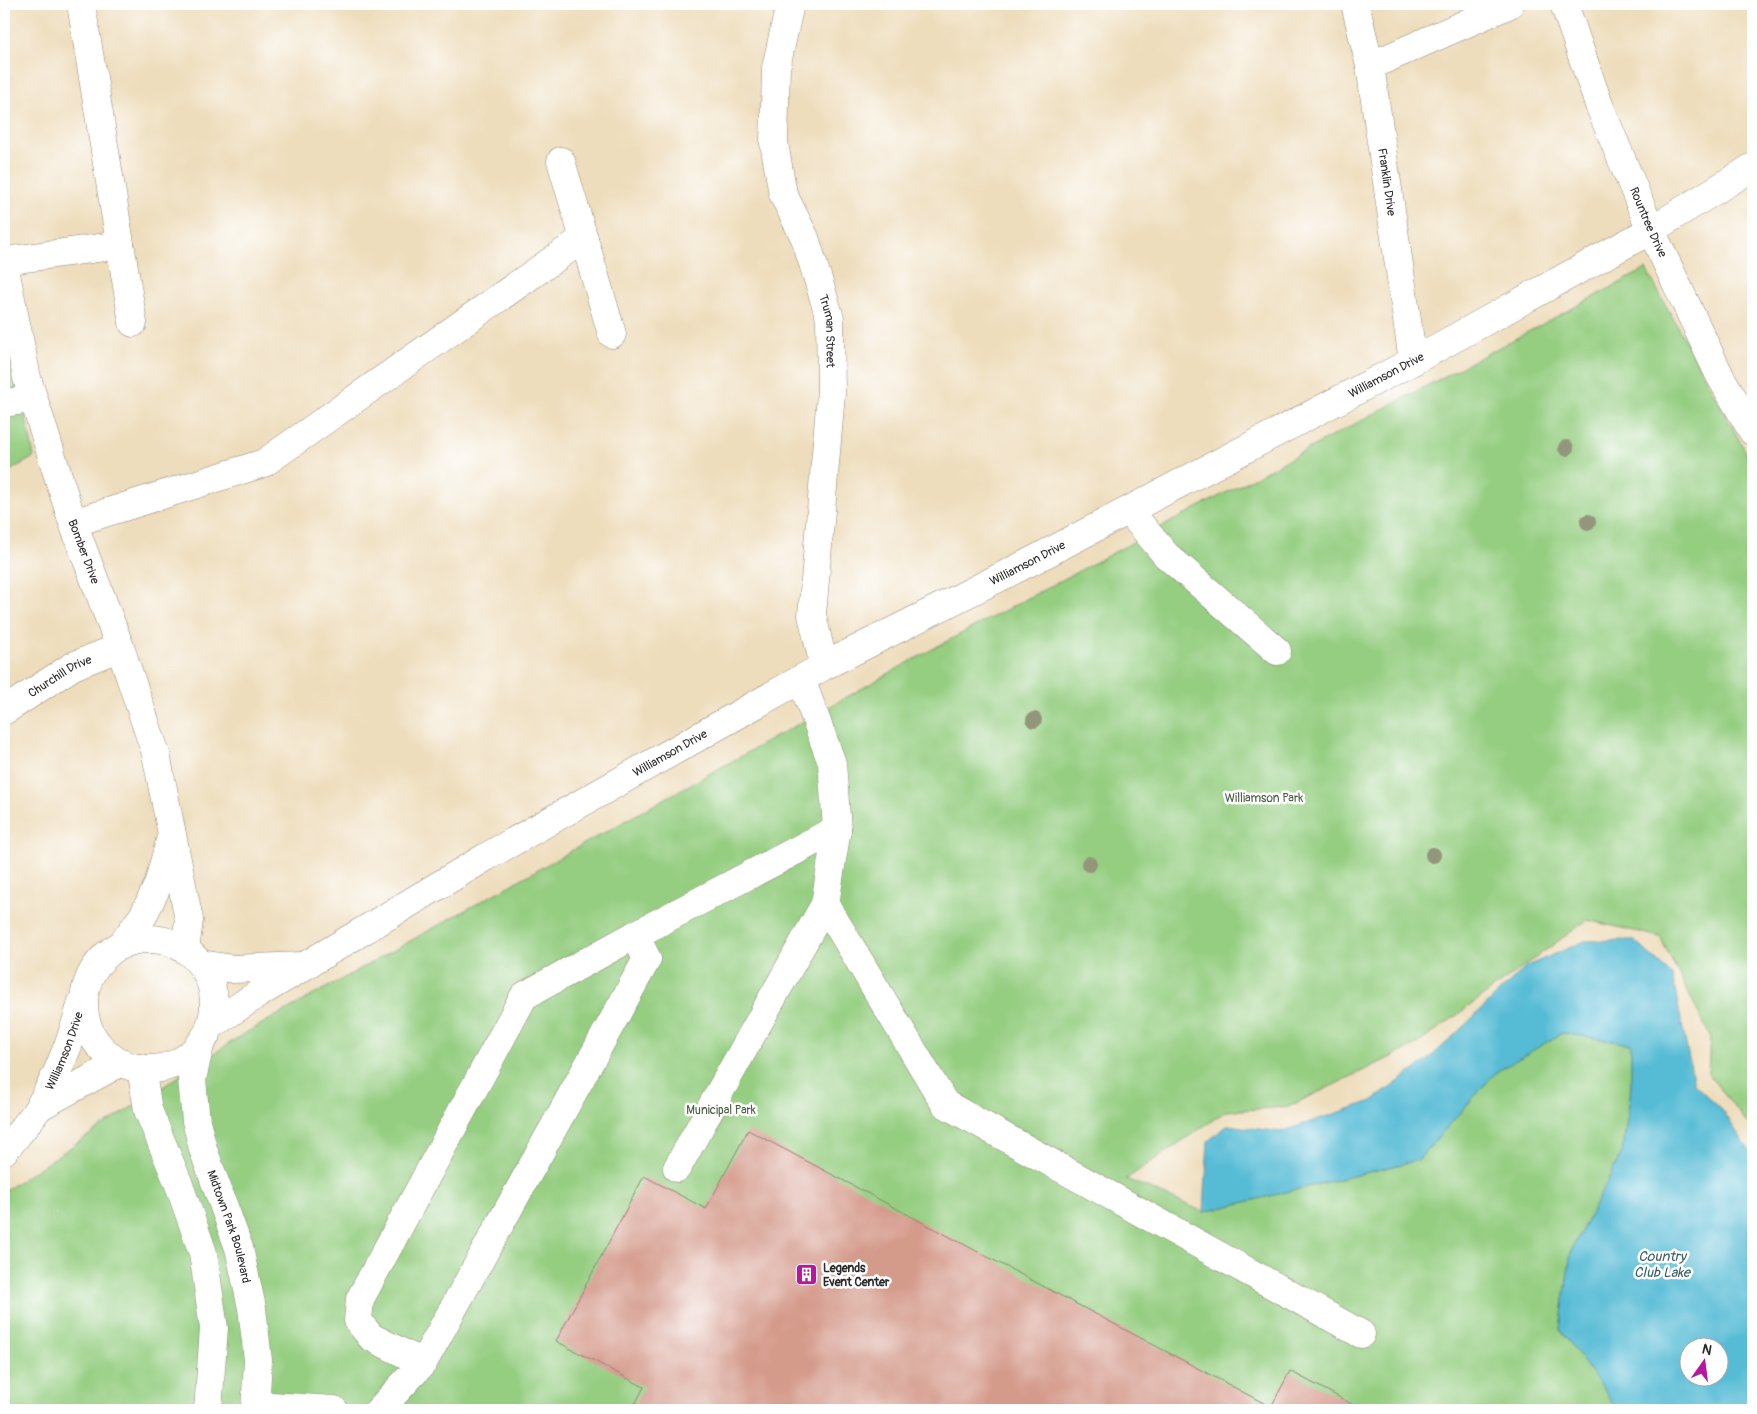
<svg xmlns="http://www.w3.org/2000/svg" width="1757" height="1414" font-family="Pangolin,sans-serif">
	<rect width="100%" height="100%" fill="#fff"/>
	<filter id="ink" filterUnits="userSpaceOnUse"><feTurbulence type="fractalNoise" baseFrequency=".02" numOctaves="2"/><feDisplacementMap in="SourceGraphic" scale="10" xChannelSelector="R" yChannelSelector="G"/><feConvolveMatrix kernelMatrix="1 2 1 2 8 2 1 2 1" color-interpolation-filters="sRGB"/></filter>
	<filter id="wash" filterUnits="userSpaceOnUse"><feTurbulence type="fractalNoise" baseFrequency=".0096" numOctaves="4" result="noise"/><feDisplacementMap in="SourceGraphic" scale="20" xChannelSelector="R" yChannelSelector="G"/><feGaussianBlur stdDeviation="1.12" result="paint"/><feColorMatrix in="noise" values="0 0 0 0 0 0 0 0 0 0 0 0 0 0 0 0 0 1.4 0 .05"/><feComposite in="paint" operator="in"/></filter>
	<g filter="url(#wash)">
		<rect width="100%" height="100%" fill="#eeddbc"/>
		<g fill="#95ce81" stroke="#607c56">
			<path d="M1646,269L1753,465V1130L1708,1074L1710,1036L1660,937L1587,920L1416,1045L1288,1107L1226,1111L1126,1179L1204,1212L1418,1160L1496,1072L1562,1033L1631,1044V1089L1623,1151L1571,1251L1560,1329L1618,1410H4V1191L242,1035L938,646Z"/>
			<path d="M4,311L34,457L4,474Z"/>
		</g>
		<path fill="#57bcd5" stroke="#417480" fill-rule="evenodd" d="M1634,940L1672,975L1694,1084L1721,1109L1753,1156V1195L1749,1214V1261L1753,1263V1410H1618L1560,1329L1571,1251L1623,1151L1631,1089V1044L1562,1033L1496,1072L1418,1160L1204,1212L1208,1141L1228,1125L1281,1132L1372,1101L1427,1061L1527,966L1585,941ZM1690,1346H1720V1376H1690Z"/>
		<g id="blocks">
			<path fill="#d49a8a" d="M748,1130L1271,1407L1290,1371L1363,1410H632L644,1387L556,1341L644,1176L706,1209Z"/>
		</g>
	</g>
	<g filter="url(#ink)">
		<use href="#blocks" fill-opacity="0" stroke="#8c8474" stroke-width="1"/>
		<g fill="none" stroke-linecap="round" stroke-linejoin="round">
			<defs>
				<g id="minor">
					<path d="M81,4L133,323"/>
					<path id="s1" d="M790,4L776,68L774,143L783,194L805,238L830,318L831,394L812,615L824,666"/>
					<path id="s2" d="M1355,4L1370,66L1413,361"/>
					<path id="s3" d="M1564,4L1599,105L1651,230L1720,376L1753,432"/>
					<path d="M1370,66L1510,4"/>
					<path d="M561,161L612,334"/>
					<path d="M4,261L120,245"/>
					<path id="s4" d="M4,264L27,378L73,523L120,647L156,754L189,920L185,949"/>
					<path d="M4,403L33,399"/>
					<path d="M1129,511L1166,555L1277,651"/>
					<path d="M73,523L264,463L584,238"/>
					<path id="s5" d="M4,711L73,666L120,647"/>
					<path d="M837,829L825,904L945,1104L1361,1334"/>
					<path d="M635,935L837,829L832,763L801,679"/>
					<circle cx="149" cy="1004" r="65"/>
					<path d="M122,944L143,916L158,885L170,841"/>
					<path d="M201,964L233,969L301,966"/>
					<path id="s6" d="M210,1026L258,994L486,857L824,666L1030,562L1413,361L1651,230L1753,167"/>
					<path id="s7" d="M200,1045L192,1079L196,1121L203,1149L239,1248L252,1308L258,1360L255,1410"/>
					<path d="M141,1068L148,1110L178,1182L203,1253L214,1328L208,1410"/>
					<path d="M39,1107L121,1062"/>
					<path id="s8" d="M4,1151C16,1136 30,1122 40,1105C59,1073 72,1038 82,1002"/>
					<path d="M677,1168L825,904"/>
					<path d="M255,1405L334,1410"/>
					<path d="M379,1410L423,1363L647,959L635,935L524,996L360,1299L358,1321L371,1337L423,1363"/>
				</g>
			</defs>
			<use href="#minor" stroke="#8c8474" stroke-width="29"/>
			<use href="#minor" stroke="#fff" stroke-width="28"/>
		</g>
		<g fill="#94967b">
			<circle cx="1566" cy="448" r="8"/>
			<circle cx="1588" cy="522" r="8"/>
			<circle cx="1034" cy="720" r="8"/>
			<circle cx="1433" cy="855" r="8"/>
			<circle cx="1089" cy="864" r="8"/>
		</g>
	</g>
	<defs>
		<symbol id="building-square" viewBox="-11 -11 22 22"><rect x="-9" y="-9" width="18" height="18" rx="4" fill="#b5179e" stroke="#fff"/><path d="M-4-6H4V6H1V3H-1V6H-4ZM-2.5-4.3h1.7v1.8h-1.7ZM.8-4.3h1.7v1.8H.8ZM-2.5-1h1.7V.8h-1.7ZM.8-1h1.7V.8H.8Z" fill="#fff"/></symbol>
	</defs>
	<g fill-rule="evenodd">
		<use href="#building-square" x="794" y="1262" width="25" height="25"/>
	</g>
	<g text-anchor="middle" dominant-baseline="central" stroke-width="5" stroke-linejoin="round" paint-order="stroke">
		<g font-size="12" fill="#2b2b2b" stroke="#fff">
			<text stroke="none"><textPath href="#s2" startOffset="181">Franklin Drive</textPath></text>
			<text stroke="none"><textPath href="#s3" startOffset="234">Rountree Drive</textPath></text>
			<text stroke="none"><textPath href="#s1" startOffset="338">Truman Street</textPath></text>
			<text stroke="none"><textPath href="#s6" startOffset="1345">Williamson Drive</textPath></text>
			<text stroke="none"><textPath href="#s4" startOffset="299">Bomber Drive</textPath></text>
			<text stroke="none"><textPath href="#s6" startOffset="940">Williamson Drive</textPath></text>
			<text stroke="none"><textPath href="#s5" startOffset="66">Churchill Drive</textPath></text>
			<text stroke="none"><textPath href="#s6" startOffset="535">Williamson Drive</textPath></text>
			<text stroke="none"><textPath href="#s8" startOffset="118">Williamson Drive</textPath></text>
			<text stroke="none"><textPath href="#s7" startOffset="188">Midtown Park Boulevard</textPath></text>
		</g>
		<g font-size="12" fill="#4b5c45" stroke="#fff">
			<text x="1264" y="798">Williamson Park</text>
			<text x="721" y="1110">Municipal Park</text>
		</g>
		<g font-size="12" font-weight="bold" fill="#2b2b2b" stroke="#fff" text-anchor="start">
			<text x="823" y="1268">Legends<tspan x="823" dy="14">Event Center</tspan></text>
		</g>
		<g font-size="14" font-style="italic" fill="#3a5e66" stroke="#fff">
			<text x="1662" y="1256">Country<tspan x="1662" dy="16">Club Lake</tspan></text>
		</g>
	</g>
	<rect width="1757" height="1414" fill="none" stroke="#fff" stroke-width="20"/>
	<g transform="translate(1704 1362) rotate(14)"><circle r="24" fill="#ffffff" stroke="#aaaaaa"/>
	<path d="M0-4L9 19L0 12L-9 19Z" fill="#b5179e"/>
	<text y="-8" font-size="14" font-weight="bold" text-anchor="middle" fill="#2b2b2b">N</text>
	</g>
</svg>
